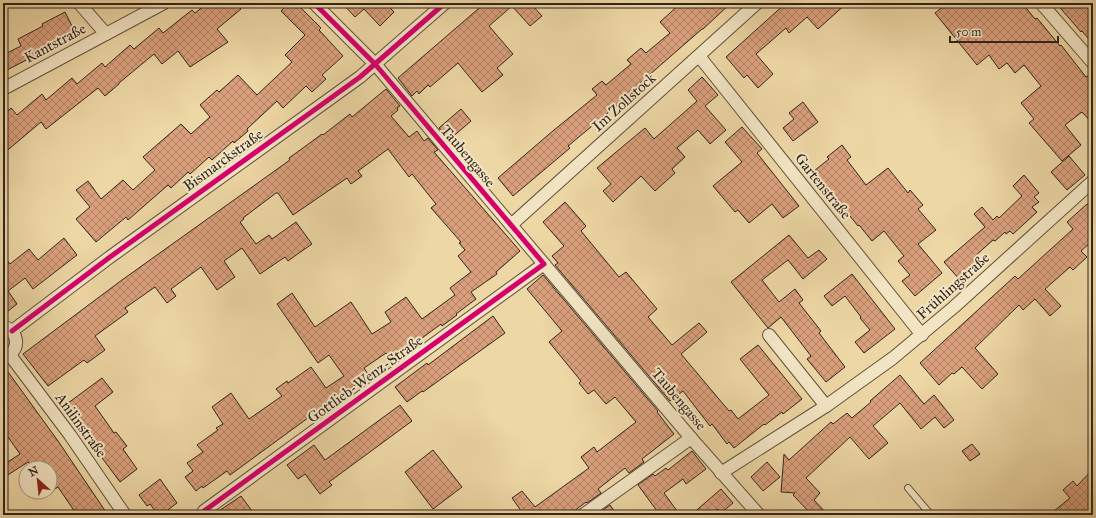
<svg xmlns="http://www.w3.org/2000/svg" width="1096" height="518" font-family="'IM FELL Great Primer',serif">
	<defs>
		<pattern id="building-cross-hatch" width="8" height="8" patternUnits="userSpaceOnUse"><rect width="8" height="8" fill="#daa07c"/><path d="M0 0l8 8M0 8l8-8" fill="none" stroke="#b18265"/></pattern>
	</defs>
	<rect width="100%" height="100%" fill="#edd7a5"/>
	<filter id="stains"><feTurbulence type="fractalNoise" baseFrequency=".005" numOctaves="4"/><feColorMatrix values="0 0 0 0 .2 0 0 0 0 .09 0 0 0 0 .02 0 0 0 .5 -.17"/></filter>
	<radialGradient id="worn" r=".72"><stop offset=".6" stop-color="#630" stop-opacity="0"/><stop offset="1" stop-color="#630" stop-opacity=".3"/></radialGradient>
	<g fill="url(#building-cross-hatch)" stroke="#31241d">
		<path d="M208,3H236L241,9L217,29L228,42L190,67L178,51L162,64L154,54L119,83V84L105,96L98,88L46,129L41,122L3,154V115L11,108L17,115L42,94L46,100L72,78L77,84L102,63L105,67L130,45L134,49L159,28L163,33L192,10L195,13Z"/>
		<path d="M289,3H296L321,28L319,30L343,56L322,75L326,79L312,92L306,86L283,108L277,101L247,129L248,131L234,143L233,141L212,160L209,157L190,174L188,172L171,188L168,185L128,220L126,217L96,242L76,219L90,207L76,190L88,181L101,199L123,180L133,190L155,170L143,157L181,124L191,134L210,117L200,105L217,90L219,92L238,75L257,95L292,62L285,55L305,35L281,11Z"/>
		<path d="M342,3H386L394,12L380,26L364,9L355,17Z"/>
		<path d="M485,3H530L542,16L530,26L512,6L489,26L513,54L497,68L503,75L482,92L458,63L430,87L428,85L419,94L417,91L412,96L398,78Z"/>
		<path d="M681,3H731L703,29H702L640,83L620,101L621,102L568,146L570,148L513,196L498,178L554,130L597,95L592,89L602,81L606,85L631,64L627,60L641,48L646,53L670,33L660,22Z"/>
		<path d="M786,3H847L818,29L807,17L789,33L786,28L756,54L773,74L758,88L747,75L744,78L726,57Z"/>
		<path d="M948,3H1022L1035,19L1037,18L1060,46L1061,45L1086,77L1088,76L1093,82V124L1082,112L1065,125L1081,145L1062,161L1029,123L1034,119L1021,103L1041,86L1024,65L1015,73L1007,63L999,69L989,55L977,65L935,13Z"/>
		<path d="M1056,3H1093V44L1082,31L1081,32Z"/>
		<path d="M65,12L75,32L43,48L44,51L3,72V55L21,46L18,39L43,26L42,24Z"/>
		<path d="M702,77L718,95L705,106L726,130L710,144L698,130L677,148L685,157L672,169L675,173L655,191L641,176L613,202L603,191L611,184L597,168L645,128L654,139L697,101L688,90Z"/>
		<path d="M386,89L400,106L397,108L398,110L391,116L409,137L417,131L424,141L428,138L438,150L434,152L520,251L496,272L497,274L471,292L476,299L456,314L457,315L442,326L441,324L391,361L386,353L364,368L369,376L336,398L337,399L313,416L312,415L230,475L227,471L203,488L202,486L196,491L185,477L193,471L187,463L203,452L197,445L218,430L216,428L223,424L212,407L231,393L249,419L282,396L276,389L287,381L288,383L311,367L326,388L344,376L329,355L318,363L277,304L292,293L315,327L351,302L372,334L391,322L385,312L406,297L422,319L455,295L450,288L471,272L458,256L465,250L459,243L461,242L431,208L436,204L412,174L409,177L388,149L358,171L362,176L351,184L347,178L293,215L278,193H276L243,218L244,219L240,222L256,244L269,235L272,239L296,222L312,244L299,253L288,261L285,257L260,274L242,248L224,261L235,277L217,290L201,267L171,289L176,296L167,303L155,287L125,308L128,312L95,336L105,350L87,363L84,360L48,386L23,354L122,280L290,160L289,158L303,148L322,134L323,135L350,114L352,117Z"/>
		<path d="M803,102L818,122L793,141L783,128L794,119L789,113Z"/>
		<path d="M461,109L471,121L449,140L439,128Z"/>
		<path d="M742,127L762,149L757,153L799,206L783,218L772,204L749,223L738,210L735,212L713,186L742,162L725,142Z"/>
		<path d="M842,145L851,157L847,160L866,185L888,168L908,193L910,190L923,205L918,209L936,230L918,244L942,273L915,296L902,281L910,275L898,261L904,256L884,231L872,241L859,225L858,226L814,171L829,159L827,157Z"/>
		<path d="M1069,156L1085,175L1067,190L1051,172Z"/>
		<path d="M1024,175L1039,193L1034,197L1039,202L1032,207L1037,212L1013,234L1010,231L1006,234L1005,232L995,241L993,240L974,257L979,262L960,280L944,262L985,227L974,214L982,207L993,220L997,216L999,218L1022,196L1013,186Z"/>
		<path d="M565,202L586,226L581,231L619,277L626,272L657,309L648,317L672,345L699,323L707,332L681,354L729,411L731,410L738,419L769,395L740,359L758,345L802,399L783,414L782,412L765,425L764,424L734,448L729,442L727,444L712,424L710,426L683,391L670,401L555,265L558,263L552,256L564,246L543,222Z"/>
		<path d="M1087,204L1093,210V240L1081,251L1087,257L1073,270L1070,267L1045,289L1061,306L1050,316L1035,299L1023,310L1019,305L975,348L998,374L982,389L962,367L954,374L952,373L939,385L920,363L1015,276L1018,279L1073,229L1067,222Z"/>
		<path d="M789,235L808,258L819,250L827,259L803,279L788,260L762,280L779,302L795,289L803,300L799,303L821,331L819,333L845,367L826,382L807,359L811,356L781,317L768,328L731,282Z"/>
		<path d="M64,238L77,255L33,289L25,278L8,291L17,304L3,315V255L10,264L29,249L38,260Z"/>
		<path d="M852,274L895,329L864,353L855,342L870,330L860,318L861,317L845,296L832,306L824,296Z"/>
		<path d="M543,275L658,411L657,412L674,434L642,459L644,462L629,473L625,468L598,489L601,493L587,503L586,502L569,515H524L512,498L522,491L535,507L589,468L581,457L594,447L597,452L636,422L615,397L606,404L594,390L588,394L579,383L581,381L549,342L562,331L527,289Z"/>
		<path d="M493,316L505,333L423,392L422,391L407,402L395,387L427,363L428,365Z"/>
		<path d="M3,365L58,441L108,515H77L58,487L50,492V468H32L28,462L3,478V465L20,454L3,430Z"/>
		<path d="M900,375L924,404L934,395L954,420L944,428L935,417L921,429L900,403L873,426L888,443L869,459L850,437L806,478L820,493L814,500L828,515H812L793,495L795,493L781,492L784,454L789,460L831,422L833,424L847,413L852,418L871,402L870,401Z"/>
		<path d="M102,378L113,392L95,406L114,433L116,432L127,446L123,449L137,469L120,482L91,443L90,444L76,426L78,425L64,406Z"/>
		<path d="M400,405L412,421L329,482L332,485L320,494L305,474L298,479L287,465L314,445L325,460Z"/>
		<path d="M972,444L980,454L970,461L962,451Z"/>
		<path d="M433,450L462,487L433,509L405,472Z"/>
		<path d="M692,451L706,469L686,484L683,479L664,493L680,515H660L638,485L653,474L655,476L666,468L668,470Z"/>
		<path d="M767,462L780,477L763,491L751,477Z"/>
		<path d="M1093,469V515H1049L1070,498L1063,490L1073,481L1077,486Z"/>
		<path d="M160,479L177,503L161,515H158L150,504L147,506L139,495Z"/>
		<path d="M721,489L733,503L721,513L718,509L711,515H691Z"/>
		<path d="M241,496L255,515H213Z"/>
		<path d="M610,505L617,515H596Z"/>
	</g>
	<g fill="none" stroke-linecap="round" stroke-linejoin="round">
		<defs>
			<path id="service" d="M908,488L931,515"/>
			<g id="minor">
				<path d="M79,3L106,34"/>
				<path d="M314,3L375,64L691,438L759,515"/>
				<path d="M1041,3L1093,63"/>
				<path d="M699,56L922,335"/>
				<path d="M3,89L164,3"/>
				<path d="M511,225L757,3"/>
				<path d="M3,326C20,332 21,352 3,358"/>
				<path d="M12,331L110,257L360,77L445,3"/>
				<path d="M769,335L826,406"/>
				<path d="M10,355L70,435L125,515"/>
				<path d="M721,473L826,406L893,358L954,307L1093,181"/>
				<path d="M202,515L204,511L544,264"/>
				<path d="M583,515L691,438"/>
			</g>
		</defs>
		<use href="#service" stroke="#60513f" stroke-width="8"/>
		<use href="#minor" stroke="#60513f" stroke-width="14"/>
		<use href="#service" stroke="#f3e5c4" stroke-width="6"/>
		<use href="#minor" stroke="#f3e5c4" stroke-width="12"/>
		<defs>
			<g id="cycleway">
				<path d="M12,331L110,257L360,77L445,3"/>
				<path d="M202,515L204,511L544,264L375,64L314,3"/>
			</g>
		</defs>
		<use href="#cycleway" stroke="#f3e5c4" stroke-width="8"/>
		<use href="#cycleway" stroke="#d6006c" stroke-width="5"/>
	</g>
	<g text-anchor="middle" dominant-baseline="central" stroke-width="4" stroke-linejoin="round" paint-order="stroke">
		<g font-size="15" fill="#31241d" stroke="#f3e5c4">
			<text transform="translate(55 43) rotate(-28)">Kantstraße</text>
			<text transform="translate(624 102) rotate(-42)">Im Zollstock</text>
			<text transform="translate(468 156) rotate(50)">Taubengasse</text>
			<text transform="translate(223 160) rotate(-36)">Bismarckstraße</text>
			<text transform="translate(823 186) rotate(51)">Gartenstraße</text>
			<text transform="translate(953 286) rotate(-42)">Frühlingstraße</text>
			<text transform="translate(365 379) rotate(-36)">Gottlieb-Wenz-Straße</text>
			<text transform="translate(679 399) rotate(50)">Taubengasse</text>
			<text transform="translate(81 425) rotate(54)">Anilinstraße</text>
		</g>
	</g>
	<rect width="1096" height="518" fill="none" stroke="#edd7a5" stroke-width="16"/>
	<rect x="4" y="4" width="1088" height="510" fill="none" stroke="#31241d" stroke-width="2"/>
	<rect x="8" y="8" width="1080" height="502" fill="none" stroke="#31241d"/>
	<g transform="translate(38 480) rotate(333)"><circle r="19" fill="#f3e5c4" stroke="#a59881"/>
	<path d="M0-3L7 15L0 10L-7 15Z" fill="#8f2418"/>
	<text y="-6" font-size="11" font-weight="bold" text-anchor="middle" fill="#31241d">N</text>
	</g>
	<path d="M950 36v6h108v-6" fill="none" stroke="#31241d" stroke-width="2"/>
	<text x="956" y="36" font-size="12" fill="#31241d" stroke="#f3e5c4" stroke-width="3" paint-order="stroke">50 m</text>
	<rect width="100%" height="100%" filter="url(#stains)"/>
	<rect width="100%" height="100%" fill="url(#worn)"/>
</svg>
